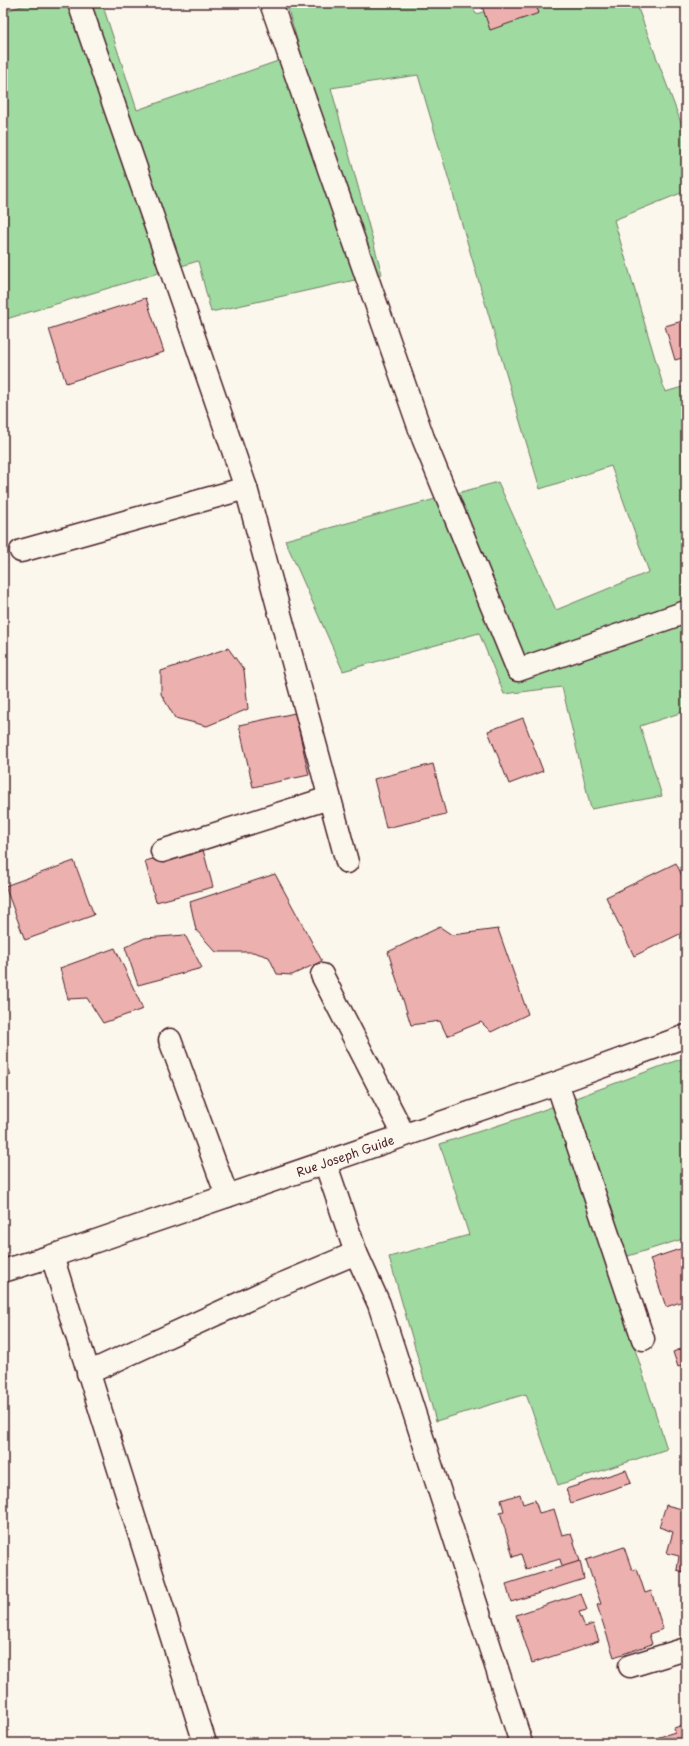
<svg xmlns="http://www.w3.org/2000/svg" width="689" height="1746" font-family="'Playpen Sans',sans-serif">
	<rect width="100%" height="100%" fill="#fbf7ec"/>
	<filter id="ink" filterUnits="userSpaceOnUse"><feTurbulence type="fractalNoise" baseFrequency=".025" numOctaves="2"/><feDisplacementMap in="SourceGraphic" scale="8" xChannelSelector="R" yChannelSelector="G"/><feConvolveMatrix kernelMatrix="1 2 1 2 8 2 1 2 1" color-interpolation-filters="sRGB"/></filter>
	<g filter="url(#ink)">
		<g fill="#9fdaa0" stroke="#747c66">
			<path d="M31,3H102L137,110L301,53L286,3H471L476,14L513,3H636L686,136V191L614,220L665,392L686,386V711L640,726L662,796L591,809L562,687L504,694L479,633L343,671L285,540L498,482L556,610L649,572L611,466L540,489L418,75L331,88L382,274L211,312L198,261L3,320V12Z"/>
			<path d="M686,1057V1238L625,1257L608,1265L667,1449L558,1485L526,1394L436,1421L389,1257L469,1235L440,1144L527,1116Z"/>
		</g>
		<g fill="#ecb1ae" stroke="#4a1f2b">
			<path d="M481,3H535L539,13L490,30Z"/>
			<path d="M146,298L164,352L66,383L49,329Z"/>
			<path d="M686,320V357L675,360L665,326Z"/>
			<path d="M228,648L244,670L248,709L207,726L175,718L161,694V671Z"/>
			<path d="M295,713L309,775L253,787L239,725Z"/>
			<path d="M523,718L543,771L509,784L488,731Z"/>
			<path d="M433,764L446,814L386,828L374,779Z"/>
			<path d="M202,846L213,887L156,902L145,861Z"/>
			<path d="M74,861L94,915L25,940L5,886Z"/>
			<path d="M676,863L686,884V931L634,956L606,897Z"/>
			<path d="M275,874L322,961L292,975L277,974L269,957L253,952H216L196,930L190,902Z"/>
			<path d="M440,927L452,935L498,929L528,1014L491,1032L481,1022L447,1036L440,1021L411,1025L388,952Z"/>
			<path d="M185,935L202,968L138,985L125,947L145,938Z"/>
			<path d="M115,948L143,1009L103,1023L87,998L68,999L60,968Z"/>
			<path d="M3,1053L11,1075L3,1078Z"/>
			<path d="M686,1247V1300L666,1307L650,1259Z"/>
			<path d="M686,1347V1364L678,1367L673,1352Z"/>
			<path d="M626,1470L631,1483L571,1503L566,1489Z"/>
			<path d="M520,1494L523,1504L535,1500L539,1513L554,1509L562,1535L571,1533L580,1561L562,1567L560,1559L526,1569L521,1554L513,1557L500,1512L504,1511L501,1500Z"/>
			<path d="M666,1505L686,1510V1573L677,1570L679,1556L667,1553L673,1532L659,1527Z"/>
			<path d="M624,1547L632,1570L637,1569L645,1593L651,1591L663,1629L649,1634L652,1644L614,1657L597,1605L601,1604L586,1560Z"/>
			<path d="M580,1561L584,1579L511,1602L506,1584Z"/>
			<path d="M581,1593L587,1610L579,1612L585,1627L593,1624L599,1641L532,1663L516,1615Z"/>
			<path d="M686,1724V1743H648L647,1741L675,1732L674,1728Z"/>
		</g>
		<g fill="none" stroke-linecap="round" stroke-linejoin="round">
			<defs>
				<g id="minor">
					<path d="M79,3L246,488L347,862"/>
					<path d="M271,3L423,438L518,670L686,612"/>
					<path d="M21,551L246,488"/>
					<path d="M162,851L329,798"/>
					<path d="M322,975L404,1135"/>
					<path d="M170,1040L227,1196"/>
					<path d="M557,1083L643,1339"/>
					<path d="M325,1162L356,1253"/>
					<path d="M52,1256L205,1743"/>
					<path id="s1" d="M3,1271L52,1256L557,1083L686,1036"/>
					<path d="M88,1373L273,1288L356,1253L379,1304L521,1743"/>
					<path d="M630,1666L686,1649"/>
				</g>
			</defs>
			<use href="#minor" stroke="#4a1f2b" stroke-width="25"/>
			<use href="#minor" stroke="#fbf7ec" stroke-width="22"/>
		</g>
	</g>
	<g text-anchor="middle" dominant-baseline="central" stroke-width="3" stroke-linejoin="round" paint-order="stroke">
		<g font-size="12" fill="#4a1f2b" stroke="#fbf7ec">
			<text stroke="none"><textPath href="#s1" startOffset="361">Rue Joseph Guide</textPath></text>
		</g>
	</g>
	<rect width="689" height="1746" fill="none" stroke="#fbf7ec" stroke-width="16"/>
	<rect x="8" y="8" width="673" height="1730" fill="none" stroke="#4a1f2b" stroke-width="1.5" filter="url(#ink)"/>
</svg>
